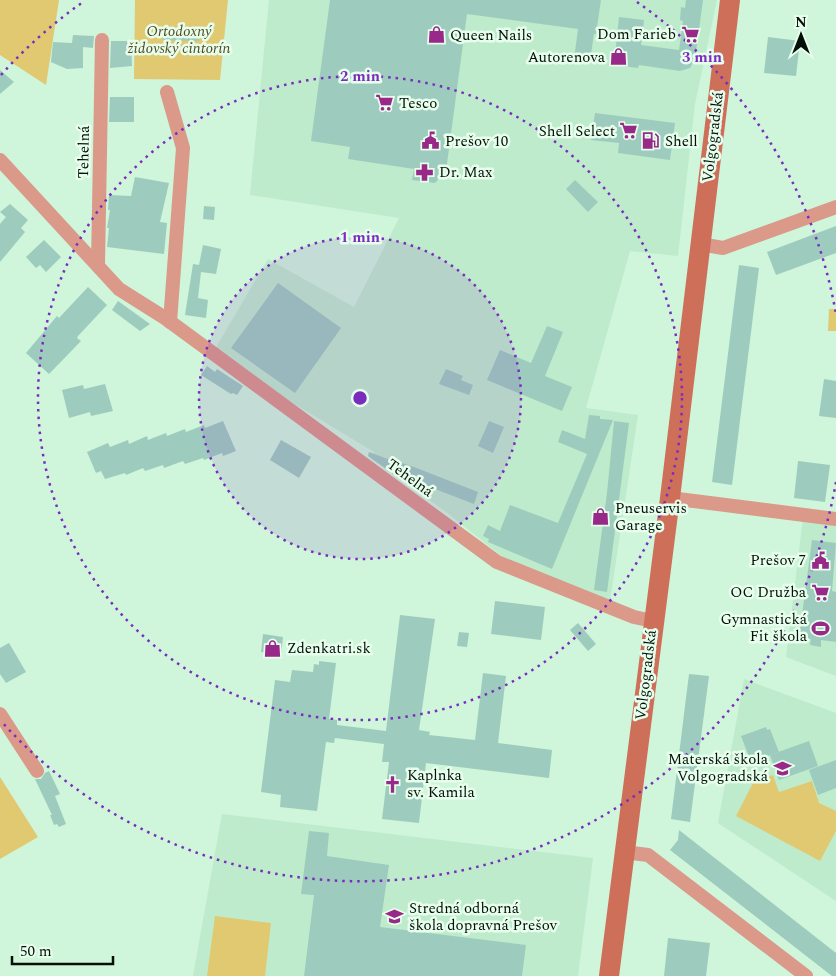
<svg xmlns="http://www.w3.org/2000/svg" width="836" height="976" font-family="Spectral,serif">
	<rect width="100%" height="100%" fill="#cff5da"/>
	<g fill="#beebcb">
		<path d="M269,0H717L695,104L678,256L630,251L586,408L638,415L610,601L504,558L446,512L371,459L374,452L212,354L268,259L354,307L399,218L250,195Z"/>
		<path d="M803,518L836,522V676L786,657Z"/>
		<path d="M744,679L836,713V901L718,823Z"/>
		<path d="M222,814L593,858L578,976H193Z"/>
	</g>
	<g fill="#e1c972">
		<path d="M0,0H59L46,85L0,55Z"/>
		<path d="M135,0H228L220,80L134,79Z"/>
		<path d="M829,309H836V331H828Z"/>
		<path d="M773,775L779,792L812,781L819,803L836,811V831L820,861L736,816L754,781Z"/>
		<path d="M0,777L38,837L0,859Z"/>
		<path d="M215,916L271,923L265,976H207Z"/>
	</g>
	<g fill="#9dccbe">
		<path d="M330,0H601L596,34H594L590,61L574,59L578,29L467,14L446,171L435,183L412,180L414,169L348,159L350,147L311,141Z"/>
		<path d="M686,0H703L695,59L690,68L680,71L639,65L638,68L614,65L619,17L644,20L641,45L679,50L683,21L680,20L681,7L685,8Z"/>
		<path d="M199,29V41L163,40V30Z"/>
		<path d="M73,35L94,36L93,48L83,47V68L67,69L51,62L53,42L72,43Z"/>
		<path d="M768,37L800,41L796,76L764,73Z"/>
		<path d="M111,41H131L132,66L110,68Z"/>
		<path d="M0,70L14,82L0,94Z"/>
		<path d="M110,97H134V122H109Z"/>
		<path d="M595,113L675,123L670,160L618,153L619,143L591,140Z"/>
		<path d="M135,177L169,183L160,222L167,223L164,254L107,247L109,228H107L110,210H108L109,195L131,196Z"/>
		<path d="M575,180L598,202L588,212L566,189Z"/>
		<path d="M10,204L28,220L21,228L25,232L0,262V224L6,217L0,212Z"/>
		<path d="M204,206L215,207L214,220L203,219Z"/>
		<path d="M836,226V253L776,275L767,252Z"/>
		<path d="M44,240L61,257L46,272L40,265L36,268L26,257Z"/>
		<path d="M203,245L221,249L216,274L201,272L198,298L208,300L206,318L185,315L193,264L199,265Z"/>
		<path d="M739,265L759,268L732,485L712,482Z"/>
		<path d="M278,283L341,328L295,393L231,348Z"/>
		<path d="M88,287L107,305L78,336L77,338L81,341L49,374L26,353L57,316L59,318Z"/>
		<path d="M118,301L150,324L140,331L112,310Z"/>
		<path d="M547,326L563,332L545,376L572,387L562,411L487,380L500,350L531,363Z"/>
		<path d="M207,366L215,372L217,369L243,386L237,395L233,393L231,394L201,375Z"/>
		<path d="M446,369L463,376L461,380L473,385L469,395L439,384Z"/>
		<path d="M824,379L836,381V418L819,416Z"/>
		<path d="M105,384L113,411L91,416L90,412L69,418L62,390L83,385L84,389Z"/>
		<path d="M589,415L600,416V419L613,420L552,569L488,542L489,539L483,536L488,525L500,531L510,505L558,523L587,454L558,442L562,430L585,439Z"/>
		<path d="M223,421L236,451L223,456L222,453L204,460L203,458L185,464L183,461L164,468L163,465L145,471L143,468L126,475L125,473L105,479L101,471L96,473L87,452L108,443L110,447L128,440L129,444L147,436L148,440L166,433L167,436L185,429L186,432L204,425L205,428Z"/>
		<path d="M489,421L504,427L493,453L478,446Z"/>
		<path d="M614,421L629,423L607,592L594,590L607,493Z"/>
		<path d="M281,440L311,457L299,478L270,460Z"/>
		<path d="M369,452L401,464L402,463L414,467L478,492L474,504L396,474L395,475L368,456Z"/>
		<path d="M798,461L830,465L825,502L794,498Z"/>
		<path d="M812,540L836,543L832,591L836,592V642L821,640V647L810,645L811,639L799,637Z"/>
		<path d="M495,601L545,607L541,640L491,634Z"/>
		<path d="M400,615L435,619L419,730L430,732L429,735L475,740L483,673L506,676L498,743L552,750L549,778L426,763L419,823L382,819L389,762H382L384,744L335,738L334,743L326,742L317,811L280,807L281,795L261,792L275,680L290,682L292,670L313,672L314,664L319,665V661L336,663L329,719L337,720V725L386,731Z"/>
		<path d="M578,623L596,644L588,651L570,630Z"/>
		<path d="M459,632L469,633L467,647L457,646Z"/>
		<path d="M263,634L283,637L281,654L261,652Z"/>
		<path d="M9,643L26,672L6,683L0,674V648Z"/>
		<path d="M689,674L709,676L690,822L671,819Z"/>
		<path d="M766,727L767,730L770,729L779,752L751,762L741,736Z"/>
		<path d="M809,741L818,766L779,780L770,755Z"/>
		<path d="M836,760V788L818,795L809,770Z"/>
		<path d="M49,771L60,794L55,796L66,824L59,827L57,824L54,825L50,815H52L35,779H41L45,773Z"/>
		<path d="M679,830L836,953V976H832L670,850L678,840Z"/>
		<path d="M309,831L329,833L327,856L389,865L380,927L526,945L522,976H304L314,895L301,894Z"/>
		<path d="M668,938L710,943L706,976H664Z"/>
	</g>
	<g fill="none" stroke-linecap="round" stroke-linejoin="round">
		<g stroke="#da9989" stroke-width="14">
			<path d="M167,92L183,148L170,322"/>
			<path d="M0,160L119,289L165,318L497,562L634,617L653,621"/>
			<path d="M700,244L723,248L836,207"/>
			<path d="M98,264L102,40"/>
			<path d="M670,498L836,519"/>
			<path d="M0,714L37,771"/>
			<path d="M624,852L648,855L806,976"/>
		</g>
		<path stroke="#ce6f59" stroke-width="20" d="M609,976L670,498L730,0"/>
	</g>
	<circle cx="360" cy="398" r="161" fill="#7b2cbf" fill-opacity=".12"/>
	<g fill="none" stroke="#7b2cbf" stroke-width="2.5" stroke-dasharray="2.5 5">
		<circle cx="360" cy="398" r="161"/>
		<circle cx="360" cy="398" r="322"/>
		<path d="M836 482A483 483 0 0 1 1 721M1 75A483 483 0 0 1 83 2M637 2A483 483 0 0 1 836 314"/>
	</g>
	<defs>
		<symbol id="supermarket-bare" viewBox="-9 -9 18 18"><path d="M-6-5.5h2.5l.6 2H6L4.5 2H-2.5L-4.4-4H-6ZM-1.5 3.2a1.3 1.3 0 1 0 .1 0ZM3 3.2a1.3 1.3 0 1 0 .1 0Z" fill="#982988" stroke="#e7feed" stroke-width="2.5" paint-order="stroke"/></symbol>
		<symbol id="shop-bare" viewBox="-9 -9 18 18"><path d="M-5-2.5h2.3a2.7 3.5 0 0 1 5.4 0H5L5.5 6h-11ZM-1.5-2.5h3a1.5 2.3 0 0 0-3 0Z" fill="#982988" stroke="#e7feed" stroke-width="2.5" paint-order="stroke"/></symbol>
		<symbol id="civic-bare" viewBox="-9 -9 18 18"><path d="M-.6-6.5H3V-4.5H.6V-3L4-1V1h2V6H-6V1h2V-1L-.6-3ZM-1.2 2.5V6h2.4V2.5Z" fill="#982988" stroke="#e7feed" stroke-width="2.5" paint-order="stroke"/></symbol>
		<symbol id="fuel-bare" viewBox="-9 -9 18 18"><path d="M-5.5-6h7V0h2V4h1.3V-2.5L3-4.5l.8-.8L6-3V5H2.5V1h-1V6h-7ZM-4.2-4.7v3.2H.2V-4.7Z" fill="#982988" stroke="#e7feed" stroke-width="2.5" paint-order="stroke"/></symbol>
		<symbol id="pharmacy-bare" viewBox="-9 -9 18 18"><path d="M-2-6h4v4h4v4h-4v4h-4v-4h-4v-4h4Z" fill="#982988" stroke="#e7feed" stroke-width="2.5" paint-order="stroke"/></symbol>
		<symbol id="stadium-bare" viewBox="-9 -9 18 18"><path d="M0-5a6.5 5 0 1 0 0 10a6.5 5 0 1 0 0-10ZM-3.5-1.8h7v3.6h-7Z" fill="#982988" stroke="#e7feed" stroke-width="2.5" paint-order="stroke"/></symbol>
		<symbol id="school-bare" viewBox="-9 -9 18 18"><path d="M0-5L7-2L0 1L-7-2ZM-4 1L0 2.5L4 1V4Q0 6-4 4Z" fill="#982988" stroke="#e7feed" stroke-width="2.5" paint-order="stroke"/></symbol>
		<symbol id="church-bare" viewBox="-9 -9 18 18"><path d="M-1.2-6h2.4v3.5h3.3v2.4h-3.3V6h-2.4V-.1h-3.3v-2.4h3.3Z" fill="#982988" stroke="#e7feed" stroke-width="2.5" paint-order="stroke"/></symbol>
	</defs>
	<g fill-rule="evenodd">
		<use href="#supermarket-bare" x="678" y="22" width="25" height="25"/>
		<use href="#shop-bare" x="424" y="22" width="25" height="25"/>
		<use href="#shop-bare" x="606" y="44" width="25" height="25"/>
		<use href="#supermarket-bare" x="372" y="90" width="25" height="25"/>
		<use href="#supermarket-bare" x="616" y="118" width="25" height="25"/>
		<use href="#civic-bare" x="418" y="128" width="25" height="25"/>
		<use href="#fuel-bare" x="638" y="128" width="25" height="25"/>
		<use href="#pharmacy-bare" x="412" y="160" width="25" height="25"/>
		<use href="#shop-bare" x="588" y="504" width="25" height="25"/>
		<use href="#civic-bare" x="808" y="548" width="25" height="25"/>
		<use href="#supermarket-bare" x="808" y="580" width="25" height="25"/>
		<use href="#stadium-bare" x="808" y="616" width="25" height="25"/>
		<use href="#shop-bare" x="260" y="636" width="25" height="25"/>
		<use href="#school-bare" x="770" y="756" width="25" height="25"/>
		<use href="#church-bare" x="380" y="772" width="25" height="25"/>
		<use href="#school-bare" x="382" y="904" width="25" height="25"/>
	</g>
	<g text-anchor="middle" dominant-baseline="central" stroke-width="5" stroke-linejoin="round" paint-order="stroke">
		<g font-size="15" font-style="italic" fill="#554a21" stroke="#e7feed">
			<text x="179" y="31">Ortodoxný<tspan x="179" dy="17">židovský cintorín</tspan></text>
		</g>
		<g font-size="15" fill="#040f07" stroke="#e7feed" text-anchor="start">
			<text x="676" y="34" text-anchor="end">Dom Farieb</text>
			<text x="450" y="35">Queen Nails</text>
			<text x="605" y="57" text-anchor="end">Autorenova</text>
			<text x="399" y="103">Tesco</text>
			<text x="615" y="131" text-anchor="end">Shell Select</text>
			<text x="445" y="141">Prešov 10</text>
			<text x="665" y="141">Shell</text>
			<text x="439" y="172">Dr. Max</text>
			<text x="615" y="508">Pneuservis<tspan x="615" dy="17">Garage</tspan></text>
			<text x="806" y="560" text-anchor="end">Prešov 7</text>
			<text x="806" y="592" text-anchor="end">OC Družba</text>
			<text x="807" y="619" text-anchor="end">Gymnastická<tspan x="807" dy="17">Fit škola</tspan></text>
			<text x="287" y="648">Zdenkatri.sk</text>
			<text x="768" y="759" text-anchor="end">Materská škola<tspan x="768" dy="17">Volgogradská</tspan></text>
			<text x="407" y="775">Kaplnka<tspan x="407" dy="17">sv. Kamila</tspan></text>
			<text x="409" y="908">Stredná odborná<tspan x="409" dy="17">škola dopravná Prešov</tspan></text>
		</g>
		<g font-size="15" fill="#040f07" stroke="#e7feed">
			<text transform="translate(713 137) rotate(-83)">Volgogradská</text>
			<text transform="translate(84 152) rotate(-89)">Tehelná</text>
			<text transform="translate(410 478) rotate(36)">Tehelná</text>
			<text transform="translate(646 675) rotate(-83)">Volgogradská</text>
		</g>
	</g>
	<circle cx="360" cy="398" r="8" fill="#7b2cbf" stroke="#e7feed" stroke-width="2.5"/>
	<g font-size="15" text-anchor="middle" font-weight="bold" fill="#7b2cbf" stroke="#e7feed" stroke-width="5" stroke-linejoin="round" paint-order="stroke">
		<text x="702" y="62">3 min</text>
		<text x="360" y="81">2 min</text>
		<text x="360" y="242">1 min</text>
	</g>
	<g transform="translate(801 35)" stroke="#e7feed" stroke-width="4" paint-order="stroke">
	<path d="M0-4L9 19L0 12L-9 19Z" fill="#040f07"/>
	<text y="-8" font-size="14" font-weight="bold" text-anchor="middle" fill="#040f07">N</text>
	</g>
	<path d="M12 956v8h101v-8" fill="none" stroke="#040f07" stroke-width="2.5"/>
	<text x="20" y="956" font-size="15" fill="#040f07" stroke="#e7feed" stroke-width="4" paint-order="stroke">50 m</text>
</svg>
